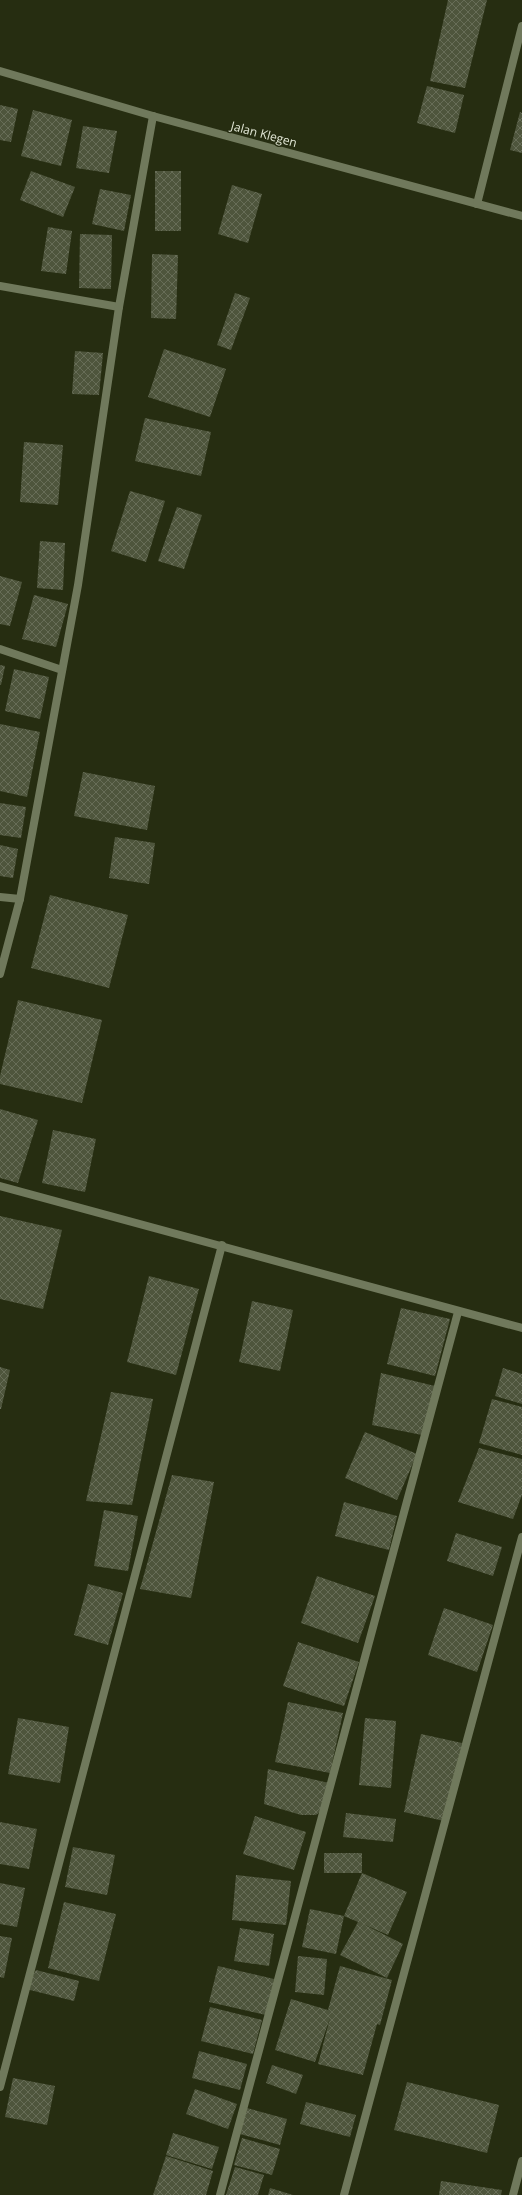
<svg xmlns="http://www.w3.org/2000/svg" width="522" height="2195" font-family="'Open Sans',sans-serif">
	<defs>
		<pattern id="building-cross-hatch" width="8" height="8" patternUnits="userSpaceOnUse"><rect width="8" height="8" fill="#4e553c"/><path d="M0 0l8 8M0 8l8-8" fill="none" stroke="#676d57"/></pattern>
	</defs>
	<rect width="100%" height="100%" fill="#262d11"/>
	<g fill="url(#building-cross-hatch)">
		<path d="M448,0H487L465,88L430,81Z"/>
		<path d="M427,86L464,95L455,133L417,123Z"/>
		<path d="M0,105L18,109L11,142L0,140Z"/>
		<path d="M33,110L72,120L61,166L21,156Z"/>
		<path d="M520,112L522,113V153L510,150Z"/>
		<path d="M83,126L117,131L109,173L76,168Z"/>
		<path d="M31,171L75,187L63,217L20,200Z"/>
		<rect x="155" y="171" width="26" height="60"/>
		<path d="M232,185L262,194L248,243L218,234Z"/>
		<path d="M100,189L131,195L124,231L92,224Z"/>
		<path d="M48,227L72,231L66,274L41,271Z"/>
		<path d="M80,234L112,235L111,289L79,288Z"/>
		<path d="M152,254L178,255L176,319L151,318Z"/>
		<path d="M235,293L250,298L231,350L217,345Z"/>
		<path d="M164,349L226,369L210,417L148,397Z"/>
		<path d="M75,351L103,353L99,395L72,394Z"/>
		<path d="M145,418L211,432L201,476L135,461Z"/>
		<path d="M24,442L63,445L58,505L20,502Z"/>
		<path d="M130,491L165,501L146,562L111,551Z"/>
		<path d="M177,507L202,515L184,569L158,561Z"/>
		<path d="M40,541L65,543L63,590L37,588Z"/>
		<path d="M0,576L22,582L10,626L0,624Z"/>
		<path d="M34,595L68,604L56,647L22,639Z"/>
		<path d="M0,665L5,666L1,685H0Z"/>
		<path d="M14,669L49,677L40,719L5,711Z"/>
		<path d="M0,724L40,732L27,797L0,791Z"/>
		<path d="M83,772L155,786L147,830L74,816Z"/>
		<path d="M0,803L26,807L21,838L0,835Z"/>
		<path d="M115,837L155,843L149,884L109,878Z"/>
		<path d="M0,845L18,849L13,878L0,876Z"/>
		<path d="M50,895L128,915L109,988L31,968Z"/>
		<path d="M18,1000L102,1020L82,1103L0,1084V1076Z"/>
		<path d="M0,1109L38,1120L18,1183L0,1178Z"/>
		<path d="M53,1130L96,1139L85,1192L42,1183Z"/>
		<path d="M0,1216L62,1230L43,1309L0,1299Z"/>
		<path d="M149,1276L199,1289L176,1375L127,1362Z"/>
		<path d="M252,1301L293,1310L280,1371L239,1362Z"/>
		<path d="M401,1308L450,1319L435,1376L387,1364Z"/>
		<path d="M0,1367L10,1370L1,1409H0Z"/>
		<path d="M503,1368L522,1374V1404L495,1396Z"/>
		<path d="M381,1373L435,1386L422,1435L372,1425Z"/>
		<path d="M111,1392L153,1399L132,1505L86,1501Z"/>
		<path d="M492,1399L522,1407V1455L479,1443Z"/>
		<path d="M365,1432L417,1454L397,1500L345,1478Z"/>
		<path d="M479,1448L522,1459V1495L513,1519L458,1502Z"/>
		<path d="M172,1475L214,1482L191,1598L140,1589Z"/>
		<path d="M344,1502L397,1516L389,1550L335,1536Z"/>
		<path d="M104,1510L138,1516L128,1571L94,1566Z"/>
		<path d="M456,1533L502,1547L493,1576L447,1561Z"/>
		<path d="M317,1576L375,1596L358,1643L301,1623Z"/>
		<path d="M88,1584L123,1593L108,1645L74,1635Z"/>
		<path d="M444,1608L493,1625L477,1672L428,1655Z"/>
		<path d="M298,1642L359,1662L344,1706L283,1686Z"/>
		<path d="M288,1702L343,1713L330,1773L275,1762Z"/>
		<path d="M18,1718L69,1727L60,1783L8,1774Z"/>
		<path d="M365,1718L396,1721L391,1788L359,1785Z"/>
		<path d="M421,1734L462,1743L444,1821L404,1812Z"/>
		<path d="M268,1769L329,1783L322,1810L316,1815H301L264,1804Z"/>
		<path d="M346,1813L396,1819L393,1842L343,1837Z"/>
		<path d="M255,1816L306,1832L294,1870L243,1854Z"/>
		<path d="M0,1822L37,1829L29,1869L0,1864Z"/>
		<path d="M73,1847L115,1855L107,1895L65,1887Z"/>
		<path d="M324,1853H362V1873L407,1892L388,1935L363,1924L403,1944L387,1978L340,1955L358,1922L344,1916L362,1873H324Z"/>
		<path d="M236,1875L291,1881L286,1925L232,1920Z"/>
		<path d="M0,1883L25,1888L17,1927L0,1924Z"/>
		<path d="M64,1902L116,1914L99,1981L48,1968Z"/>
		<path d="M310,1909L344,1916L336,1954L302,1947Z"/>
		<path d="M240,1928L274,1934L269,1966L234,1961Z"/>
		<path d="M0,1936L12,1938L4,1978L0,1977Z"/>
		<path d="M298,1956L327,1959L324,1995L295,1992Z"/>
		<path d="M218,1966L274,1979L266,2015L209,2002Z"/>
		<path d="M340,1966L392,1980L380,2025L377,2024L363,2075L318,2064L330,2018L315,2062L275,2050L291,1999L358,2019L328,2010Z"/>
		<path d="M36,1970L79,1981L74,2001L26,1989Z"/>
		<path d="M210,2007L262,2020L253,2054L201,2041Z"/>
		<path d="M199,2051L247,2064L240,2090L192,2078Z"/>
		<path d="M272,2065L303,2075L296,2094L266,2083Z"/>
		<path d="M13,2078L55,2086L47,2125L5,2117Z"/>
		<path d="M407,2082L499,2105L487,2153L394,2130Z"/>
		<path d="M195,2089L237,2104L228,2129L186,2114Z"/>
		<path d="M306,2102L356,2115L350,2137L300,2124Z"/>
		<path d="M247,2108L287,2119L280,2145L240,2134Z"/>
		<path d="M173,2133L219,2147L212,2169L166,2155Z"/>
		<path d="M242,2138L280,2149L272,2175L234,2165Z"/>
		<path d="M166,2156L213,2171L206,2195H153Z"/>
		<path d="M235,2167L264,2175L258,2195H226Z"/>
		<path d="M441,2181L502,2190L501,2195H439Z"/>
		<path d="M270,2188L293,2195H268Z"/>
	</g>
	<g fill="none" stroke-linecap="round" stroke-linejoin="round">
		<g stroke="#70795c" stroke-width="8">
			<path d="M0,71L153,116L522,216"/>
			<path d="M477,204L522,26"/>
			<path d="M0,286L119,307"/>
			<path d="M0,649L62,670"/>
			<path d="M0,897L20,899"/>
			<path d="M0,974L20,899L78,585L119,307L153,116"/>
			<path d="M0,1186L522,1328"/>
			<path d="M0,2087L222,1245"/>
			<path d="M220,2195L458,1312"/>
			<path d="M344,2195L522,1537"/>
			<path d="M513,2195L522,2161"/>
		</g>
	</g>
	<g text-anchor="middle" dominant-baseline="central" stroke-width="3" stroke-linejoin="round" paint-order="stroke">
		<g font-size="12" fill="#e1e6d5" stroke="#262d11">
			<text transform="translate(264 134) rotate(15)">Jalan Klegen</text>
		</g>
	</g>
</svg>
